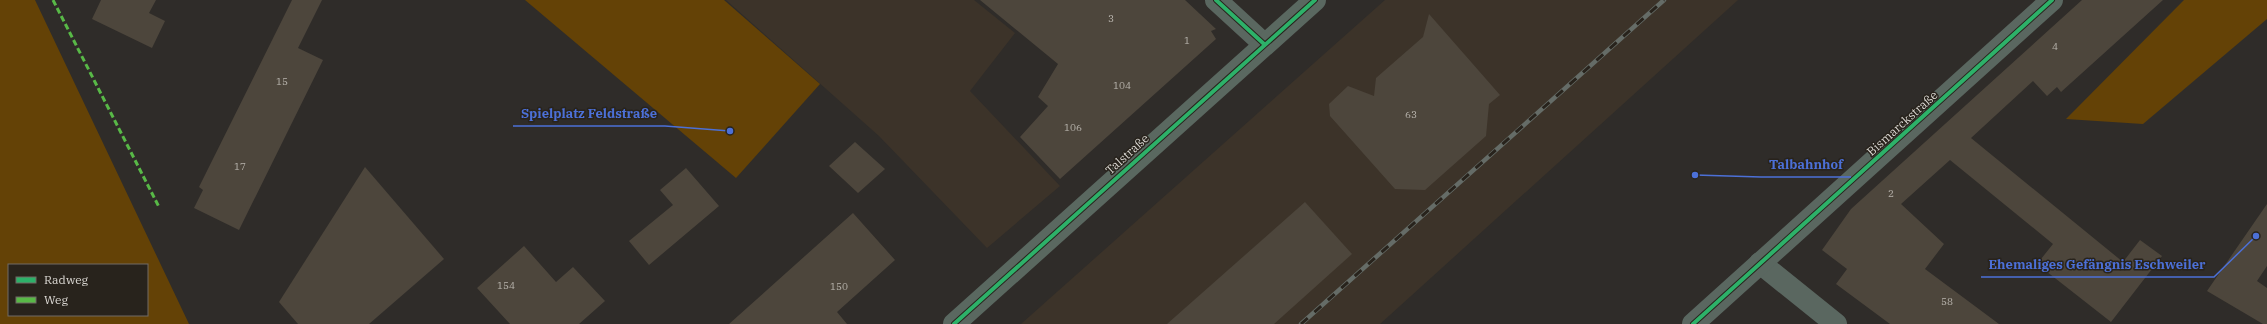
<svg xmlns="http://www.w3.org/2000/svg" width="2267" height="324" font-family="'IBM Plex Serif',serif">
	<rect width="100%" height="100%" fill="#2f2c29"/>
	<g fill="#3c3329">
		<path d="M726,0H974L1015,33L970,91L1060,186L987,248L879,136Z"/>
		<path d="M1385,0H1738L1380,324H1021Z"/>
	</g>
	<g fill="#644206" fill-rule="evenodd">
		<path d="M0,0H35L189,324H0ZM9,265H147V315H9Z"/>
		<path d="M525,0H724L820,84L736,178Z"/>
		<path d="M2184,0H2267V19L2143,124L2066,119Z"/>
	</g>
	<g fill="#4d463c">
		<path d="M101,0H156L149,13L165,21L152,48L92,19Z"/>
		<path d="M292,0H322L298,48L323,60L239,230L194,208L203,190L199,187Z"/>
		<path d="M980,0H1185L1216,29L1211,31L1216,39L1060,179L1020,137L1048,106L1038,97L1058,64Z"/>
		<path d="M2082,0H2163L2061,92L2057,87L2047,96L2033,81L1971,138L2123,262L2140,240L2162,256L2111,322L2037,264L2053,244L1950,160L1901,204L1944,244L1925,269L1999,324H1890L1836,284L1847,269L1822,250L1851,209Z"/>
		<path d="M1429,14L1500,95L1489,104L1486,136L1425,190L1395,189L1330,116L1329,104L1348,86L1374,96L1376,78L1423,37Z"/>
		<path d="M855,142L885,169L858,193L829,166Z"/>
		<path d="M365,167L444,259L369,324H298L279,302Z"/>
		<path d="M686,168L719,206L649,265L629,241L673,205L660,190Z"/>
		<path d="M1305,202L1352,254L1274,324H1167Z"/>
		<path d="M2267,204V266L2257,281L2267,288V324H2263L2207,291Z"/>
		<path d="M853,213L895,260L837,312L847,324H729Z"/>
		<path d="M524,246L556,282L573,267L605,301L579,324H510L477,288Z"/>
	</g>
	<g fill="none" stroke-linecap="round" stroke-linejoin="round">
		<g stroke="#5a6760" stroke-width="22">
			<path d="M1216,0L1264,44"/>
			<path d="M1760,263L1836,324"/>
			<path d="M1693,324L2052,0"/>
		</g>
		<path stroke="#5a6860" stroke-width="22" d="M954,324L1315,0"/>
		<defs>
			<path id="rail" d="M1301,324L1664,0"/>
		</defs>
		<use href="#rail" stroke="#656c67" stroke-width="4.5"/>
		<use href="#rail" stroke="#28231c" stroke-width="3" stroke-dasharray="9" stroke-linecap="butt"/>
		<path stroke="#58b947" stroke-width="3" stroke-dasharray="6 3" stroke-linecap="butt" d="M53,0L159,207"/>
		<defs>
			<g id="cycleway">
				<path d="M1216,0L1264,44"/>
				<path d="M954,324L1315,0"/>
				<path d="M1693,324L2052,0"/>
			</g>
		</defs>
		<use href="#cycleway" stroke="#28231c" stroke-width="6"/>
		<use href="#cycleway" stroke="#2db169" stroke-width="4"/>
	</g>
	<g text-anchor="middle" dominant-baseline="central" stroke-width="3" stroke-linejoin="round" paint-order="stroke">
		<g font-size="10" fill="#b8b4ad">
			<text x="1111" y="18">3</text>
			<text x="1187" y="40">1</text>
			<text x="2055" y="46">4</text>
			<text x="282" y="81">15</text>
			<text x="1122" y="85">104</text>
			<text x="1411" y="114">63</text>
			<text x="1073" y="127">106</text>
			<text x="240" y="166">17</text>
			<text x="1891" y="193">2</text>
			<text x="506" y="285">154</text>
			<text x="839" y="286">150</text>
			<text x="1947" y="301">58</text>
		</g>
		<g font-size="12" fill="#dbd8d3" stroke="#28231c">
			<text transform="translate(1902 123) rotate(-42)">Bismarckstraße</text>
			<text transform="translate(1127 154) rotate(-42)">Talstraße</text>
		</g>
	</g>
	<path fill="none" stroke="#4c70d7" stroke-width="1.5" d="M730 131L665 126H513M1695 175L1761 177H1851M2256 236L2214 277H1981"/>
	<g fill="#4c70d7" stroke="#28231c" stroke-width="1.5">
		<circle cx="730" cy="131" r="4"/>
		<circle cx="1695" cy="175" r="4"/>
		<circle cx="2256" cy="236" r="4"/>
	</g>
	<g font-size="13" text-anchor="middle" font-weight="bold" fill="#4c70d7" stroke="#28231c" stroke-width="3" stroke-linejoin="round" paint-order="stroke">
		<text x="589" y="118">Spielplatz Feldstraße</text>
		<text x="1806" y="169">Talbahnhof</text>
		<text x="2097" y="269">Ehemaliges Gefängnis Eschweiler</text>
	</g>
	<rect x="8" y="264" width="140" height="52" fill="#28231c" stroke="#706b65"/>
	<rect x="16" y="277" width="20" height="6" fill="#2db169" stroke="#706b65"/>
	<text x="44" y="284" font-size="12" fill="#dbd8d3">Radweg</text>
	<rect x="16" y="297" width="20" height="6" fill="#58b947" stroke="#706b65"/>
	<text x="44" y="304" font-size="12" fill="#dbd8d3">Weg</text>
</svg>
